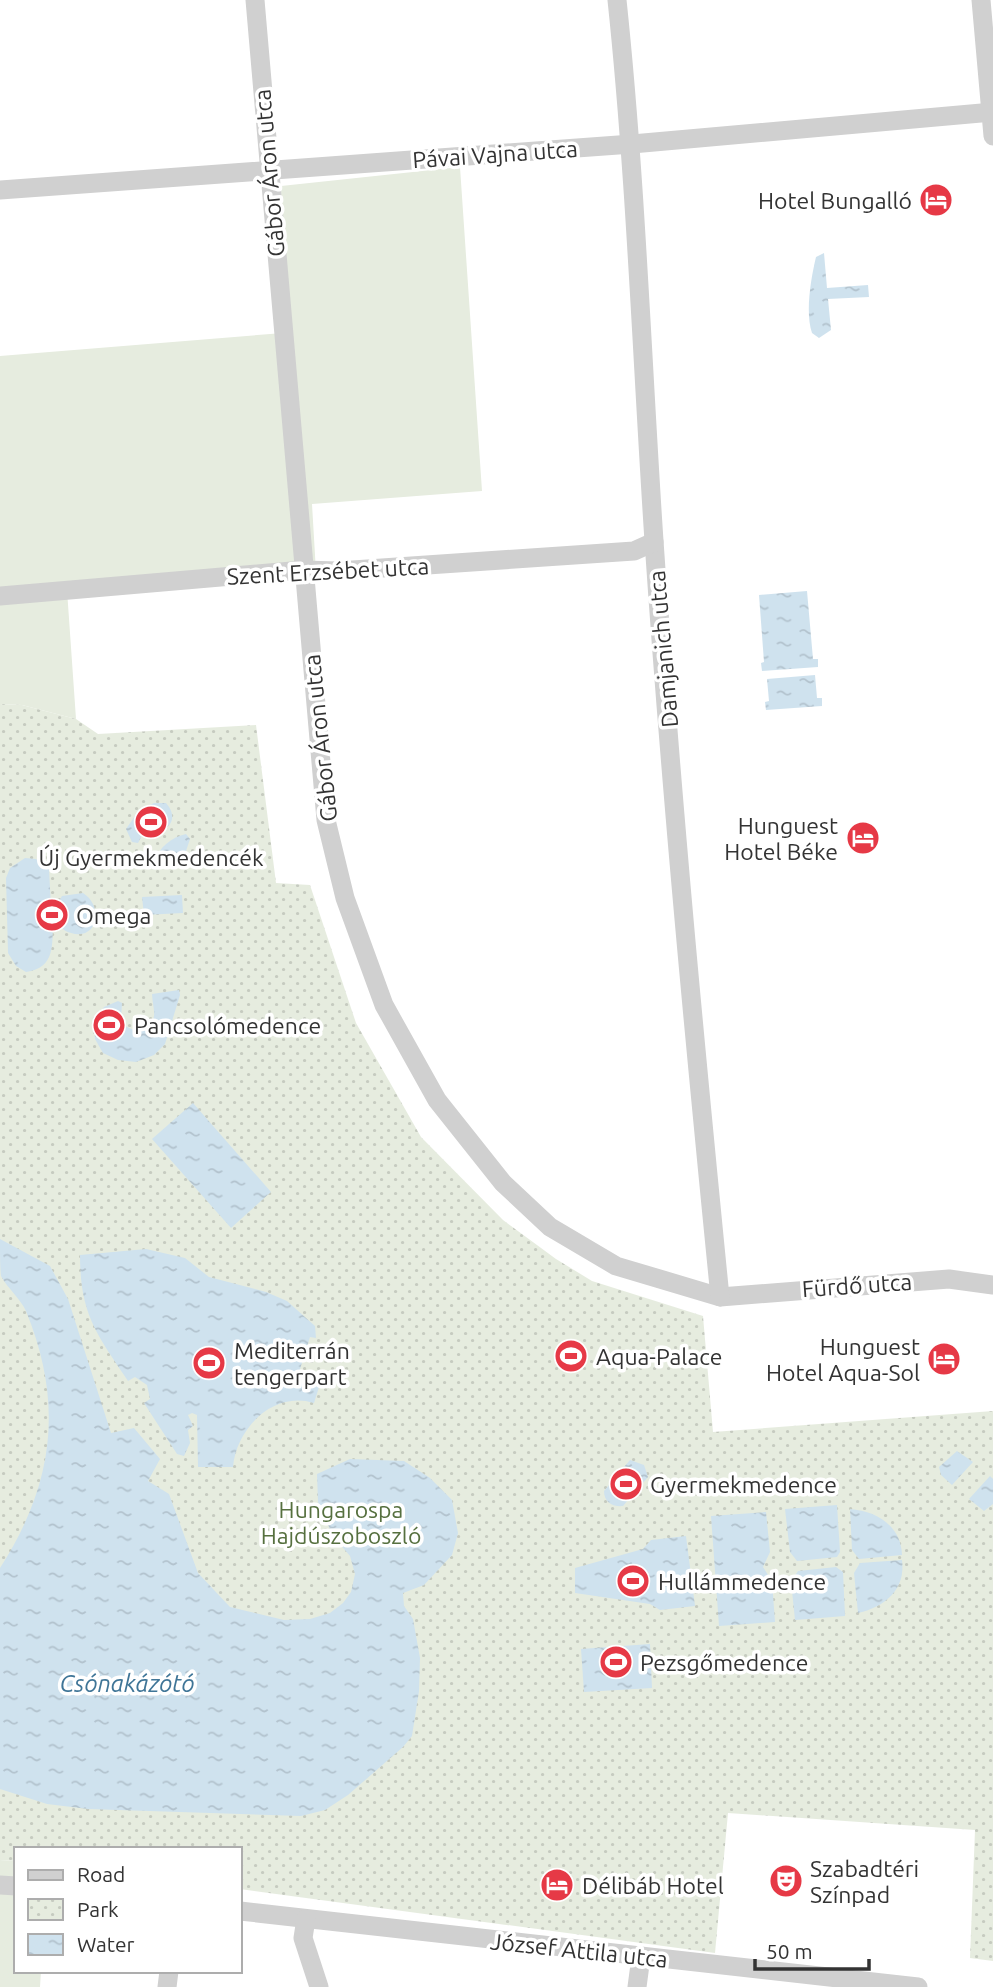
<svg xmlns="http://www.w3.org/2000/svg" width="993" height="1987" font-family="Ubuntu,sans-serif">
	<defs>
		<pattern id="park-dots" width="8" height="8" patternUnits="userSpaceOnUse" patternTransform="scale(1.75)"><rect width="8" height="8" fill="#e6ecdf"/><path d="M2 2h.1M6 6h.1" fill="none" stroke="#c6cbc0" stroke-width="1.8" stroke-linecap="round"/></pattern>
		<pattern id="water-ripples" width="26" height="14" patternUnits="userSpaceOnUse" patternTransform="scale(1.75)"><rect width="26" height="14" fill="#cfe2ee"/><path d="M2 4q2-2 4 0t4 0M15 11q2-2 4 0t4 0" fill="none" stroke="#b2c2cd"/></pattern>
	</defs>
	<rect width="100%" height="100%" fill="#fff"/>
	<g fill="#e6ecdf">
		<path d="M460,167L482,491L312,504L316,572L67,590L76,719L22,705L0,704V356L283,333L281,186Z"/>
		<path d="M0,1860L16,1861V1971H41L40,1987H0Z"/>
	</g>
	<path fill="url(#park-dots)" d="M0,704L22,705L76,719L98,734L256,725L276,883L310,885L356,1023L421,1137L503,1220L556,1259L592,1281L703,1316L713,1432L993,1411V1961L970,1958L975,1830L728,1813L715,1953L240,1889V1849H16V1861L0,1860Z"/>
	<g fill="url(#water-ripples)">
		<path d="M824,253L827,288L868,285L869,297L828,299L831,330L819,338L812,333C805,313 811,278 816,257Z"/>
		<path d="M807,591L813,659H818V667L762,671L761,663L764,662L759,595Z"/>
		<path d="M815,675L817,698H822V706L766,710L765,702L769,701L767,679Z"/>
		<path d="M154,803H166C175,813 175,825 161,831C155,834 150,831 144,832L138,843L132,842L126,829L139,810Z"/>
		<path d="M186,834L190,839L185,854L180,860L164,863L155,861C159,847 172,837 186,834Z"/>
		<path d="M25,858L36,859L49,869L51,907L55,908L62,896L83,893C104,906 98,941 71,933C62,931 59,924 53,920C52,944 56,968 26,972L16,966L8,953L6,878L10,868Z"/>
		<path d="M182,895L183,913L144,915L142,897Z"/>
		<path d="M179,990L180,995L165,1044L154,1055L136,1062L118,1060L103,1053L95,1039L94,1021L104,1007L118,1001L122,1003L121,1018L125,1026L138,1032C161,1021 153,1013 152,994Z"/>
		<path d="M193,1103L271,1192L231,1228L152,1139Z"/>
		<path d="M0,1239L50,1266L68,1299L111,1433L134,1428L160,1459L148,1481L169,1494L198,1573L230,1607L284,1620L310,1619L330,1613L343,1603L351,1592L355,1574L350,1556L333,1536L318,1502L317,1474L350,1459L404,1461L430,1478L452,1500L458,1533L452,1555L424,1585L403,1593L404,1606L413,1619L420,1658L419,1691L412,1736L403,1747L348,1795L325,1810L301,1816L88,1809L47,1804L0,1789V1568C54,1484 64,1404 26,1311C20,1298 8,1289 1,1276C0,1268 0,1249 0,1239Z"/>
		<path d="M146,1249L185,1258L209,1277L266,1292L287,1301L315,1326L316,1338L310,1337L296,1382L319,1387L314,1403C273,1390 236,1429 233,1467H198L197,1415L192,1413L188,1415L193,1426L188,1430L190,1443L184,1456L177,1454L144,1403L150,1399L147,1385L135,1377L128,1381C96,1333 80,1314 80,1255Z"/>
		<path d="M957,1451L973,1462L952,1485L941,1475L939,1467Z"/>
		<path d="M630,1460L644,1465L648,1477L623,1506C612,1507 604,1502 604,1491Z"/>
		<path d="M990,1476L993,1479V1504L984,1511L969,1499Z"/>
		<path d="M837,1505L840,1552L837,1557L797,1561L790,1552L785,1509Z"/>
		<path d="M850,1509C877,1511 901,1526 902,1555L859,1559L852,1550Z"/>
		<path d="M766,1512L770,1552L763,1567L772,1581L775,1622L719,1626L711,1516Z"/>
		<path d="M686,1536L695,1606L660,1610L650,1604L575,1593V1568L643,1549L651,1540Z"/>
		<path d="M902,1560C906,1589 885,1607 858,1613L854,1573L860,1563Z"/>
		<path d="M836,1567L843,1572L845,1616L795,1620L791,1581L798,1571Z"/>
		<path d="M650,1644L652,1688L584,1692L581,1649Z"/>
	</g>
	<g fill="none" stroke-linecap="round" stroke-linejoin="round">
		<g stroke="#d0d0d0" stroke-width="19">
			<path d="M255,0L326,820L345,898L384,1005L437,1100L503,1183L550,1227L616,1266L720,1297L949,1279L993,1285"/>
			<path d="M617,0C636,180 642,361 654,541C671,793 695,1045 720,1297"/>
			<path d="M981,0L993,136"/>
			<path d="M0,190L632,144L993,112"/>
			<path d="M0,596L303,570L338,571L634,551L654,542"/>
			<path d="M0,1885L16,1886"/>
			<path d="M240,1911L918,1987"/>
			<path d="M306,1919L303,1938L319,1987"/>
			<path d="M167,1987L169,1971"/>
			<path d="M637,1987L641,1957"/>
		</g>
	</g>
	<defs>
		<symbol id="hotel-disc" viewBox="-11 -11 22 22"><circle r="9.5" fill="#e63946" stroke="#fff"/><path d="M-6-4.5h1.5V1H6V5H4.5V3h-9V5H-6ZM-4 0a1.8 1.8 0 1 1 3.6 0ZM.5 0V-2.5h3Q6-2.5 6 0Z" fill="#fff"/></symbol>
		<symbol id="stadium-disc" viewBox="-11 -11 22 22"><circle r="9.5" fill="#e63946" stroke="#fff"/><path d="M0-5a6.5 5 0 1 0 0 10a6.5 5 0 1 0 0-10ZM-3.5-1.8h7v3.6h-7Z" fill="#fff"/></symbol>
		<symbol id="theatre-disc" viewBox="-11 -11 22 22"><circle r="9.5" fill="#e63946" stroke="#fff"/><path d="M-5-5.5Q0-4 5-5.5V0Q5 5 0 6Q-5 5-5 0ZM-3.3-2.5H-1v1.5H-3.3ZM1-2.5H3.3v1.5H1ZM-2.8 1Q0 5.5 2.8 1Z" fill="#fff"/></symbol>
	</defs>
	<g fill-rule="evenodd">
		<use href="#hotel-disc" x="917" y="181" width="38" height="38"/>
		<use href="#stadium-disc" x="132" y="803" width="38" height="38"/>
		<use href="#hotel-disc" x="844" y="819" width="38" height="38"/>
		<use href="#stadium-disc" x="33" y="896" width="38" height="38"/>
		<use href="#stadium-disc" x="90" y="1006" width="38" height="38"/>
		<use href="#stadium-disc" x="552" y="1337" width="38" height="38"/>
		<use href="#hotel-disc" x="925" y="1340" width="38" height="38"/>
		<use href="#stadium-disc" x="190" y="1344" width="38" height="38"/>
		<use href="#stadium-disc" x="607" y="1465" width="38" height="38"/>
		<use href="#stadium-disc" x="614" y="1562" width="38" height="38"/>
		<use href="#stadium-disc" x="597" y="1643" width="38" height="38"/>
		<use href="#theatre-disc" x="767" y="1862" width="38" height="38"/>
		<use href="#hotel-disc" x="538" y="1866" width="38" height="38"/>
	</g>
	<g text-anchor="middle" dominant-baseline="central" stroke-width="7" stroke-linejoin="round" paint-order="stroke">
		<g font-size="23" fill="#333" stroke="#fff">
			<text transform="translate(495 154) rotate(-4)">Pávai Vajna utca</text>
			<text transform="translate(269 173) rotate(-95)">Gábor Áron utca</text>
			<text transform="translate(328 571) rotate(-3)">Szent Erzsébet utca</text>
			<text transform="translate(663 649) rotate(-95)">Damjanich utca</text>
			<text transform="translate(320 738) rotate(-96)">Gábor Áron utca</text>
			<text transform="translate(857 1285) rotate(-4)">Fürdő utca</text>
			<text transform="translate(579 1950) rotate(6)">József Attila utca</text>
		</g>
		<g font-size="23" fill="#333" stroke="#fff" text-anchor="start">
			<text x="912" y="200" text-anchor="end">Hotel Bungalló</text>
			<text x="838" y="825" text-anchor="end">Hunguest<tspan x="838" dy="26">Hotel Béke</tspan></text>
			<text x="151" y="857" text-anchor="middle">Új Gyermekmedencék</text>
			<text x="76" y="915">Omega</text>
			<text x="134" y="1025">Pancsolómedence</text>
			<text x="920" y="1346" text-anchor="end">Hunguest<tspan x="920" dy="26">Hotel Aqua-Sol</tspan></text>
			<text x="234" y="1350">Mediterrán<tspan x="234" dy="26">tengerpart</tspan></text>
			<text x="596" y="1356">Aqua-Palace</text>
			<text x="650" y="1484">Gyermekmedence</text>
			<text x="658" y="1581">Hullámmedence</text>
			<text x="640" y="1662">Pezsgőmedence</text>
			<text x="810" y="1868">Szabadtéri<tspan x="810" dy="26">Színpad</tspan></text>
			<text x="582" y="1885">Délibáb Hotel</text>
		</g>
		<g font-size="23" fill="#56703f" stroke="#fff">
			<text x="341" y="1509">Hungarospa<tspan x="341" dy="26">Hajdúszoboszló</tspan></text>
		</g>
		<g font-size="24" font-style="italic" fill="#3f7597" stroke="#fff">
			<text x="127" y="1683">Csónakázótó</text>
		</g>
	</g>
	<rect x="14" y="1847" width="228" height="126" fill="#ffffff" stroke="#adadad" stroke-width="2"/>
	<rect x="28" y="1870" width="35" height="10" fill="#d0d0d0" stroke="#adadad" stroke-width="2"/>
	<text x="77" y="1882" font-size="21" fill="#333333">Road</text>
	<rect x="28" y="1899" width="35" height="21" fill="url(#park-dots)" stroke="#adadad" stroke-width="2"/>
	<text x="77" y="1917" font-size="21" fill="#333333">Park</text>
	<rect x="28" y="1934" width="35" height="21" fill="url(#water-ripples)" stroke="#adadad" stroke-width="2"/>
	<text x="77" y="1952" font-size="21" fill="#333333">Water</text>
	<path d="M755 1959v10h114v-10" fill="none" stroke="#333333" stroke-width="3.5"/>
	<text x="766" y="1959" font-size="21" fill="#333333" stroke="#ffffff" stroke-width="5" paint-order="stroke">50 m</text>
</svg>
